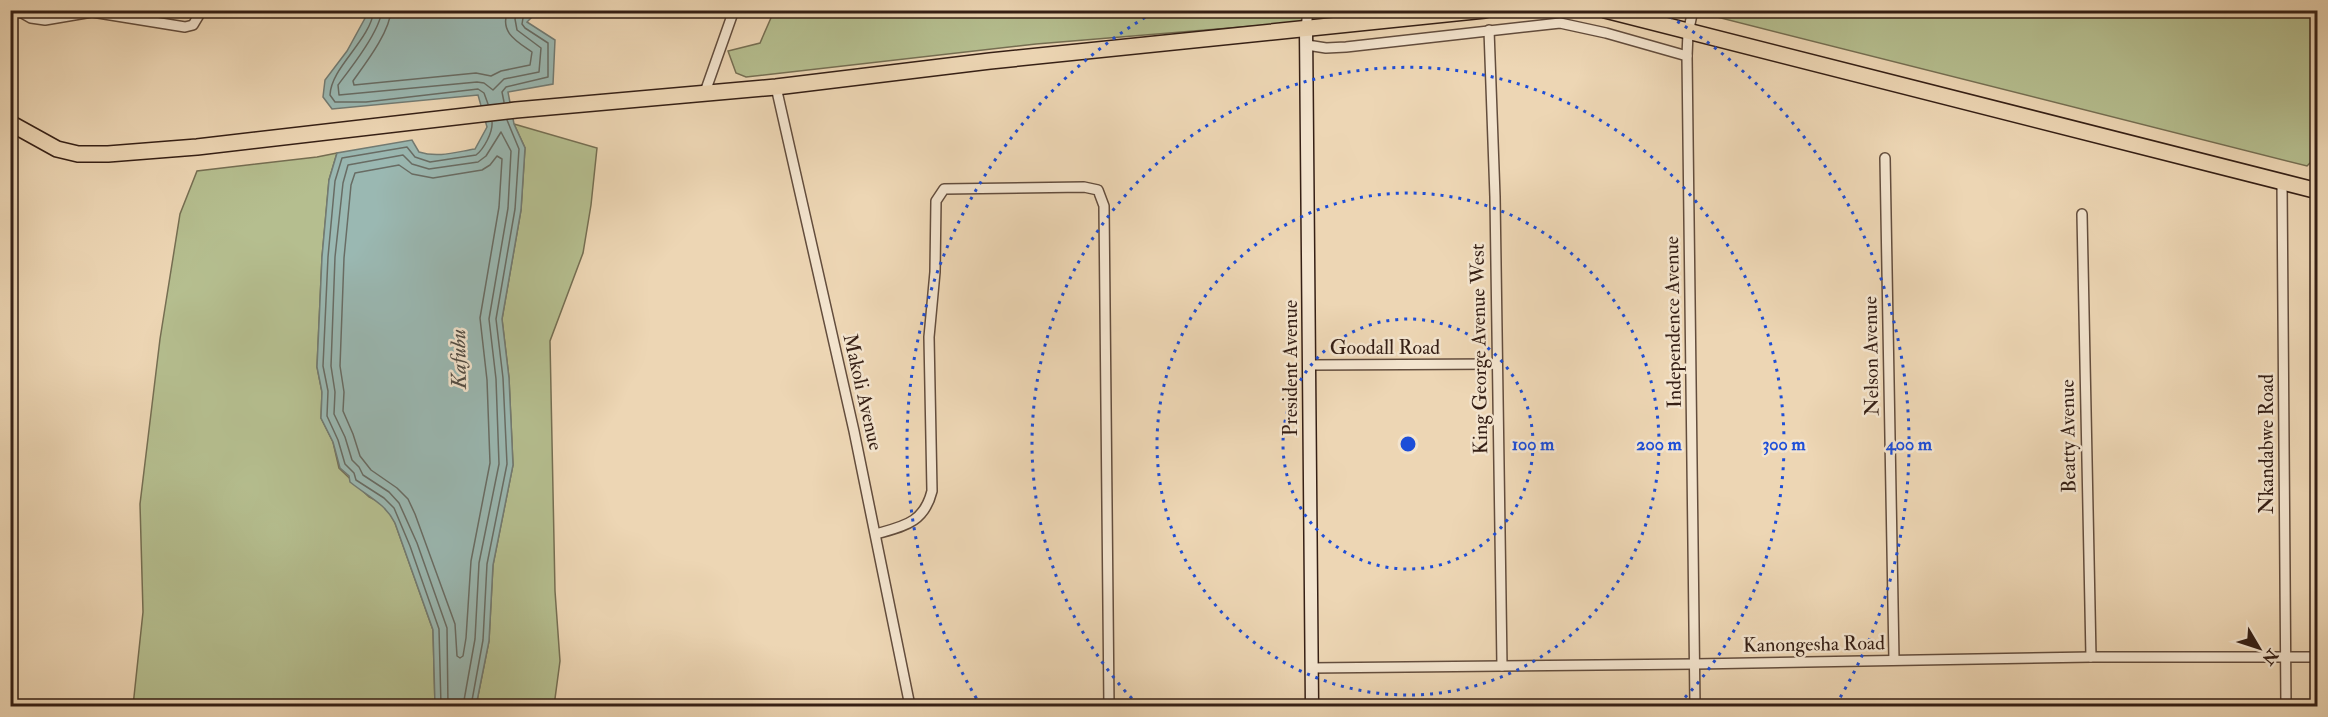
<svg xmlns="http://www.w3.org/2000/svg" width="2328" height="717" font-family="'IM FELL Double Pica',serif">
	<rect width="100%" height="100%" fill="#edd6b4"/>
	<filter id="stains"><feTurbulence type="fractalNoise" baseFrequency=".00333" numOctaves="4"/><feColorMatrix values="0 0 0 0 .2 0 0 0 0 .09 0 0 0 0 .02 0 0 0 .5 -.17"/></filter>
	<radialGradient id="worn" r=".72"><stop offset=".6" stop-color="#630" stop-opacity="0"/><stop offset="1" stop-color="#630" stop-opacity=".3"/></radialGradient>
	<g fill="#b5be8f" stroke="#756e52" stroke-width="1.5">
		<path d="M1324,10L1325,20L1036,44L746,77L736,73L728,51L760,43L774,11Z"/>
		<path d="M1710,10L2317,11V156L2307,166L1709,15Z"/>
		<path d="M514,124L597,148L591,205L583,253L550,341L555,591L560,661L554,706H476L489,641L493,565L513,465L509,378L502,319L521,210L525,148Z"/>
		<path d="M337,153L329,180L322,257L317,367L322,392L321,418L333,442L339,468L369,497L381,503L389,512L395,523L433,630L435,706H133L143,612L140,504L160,339L180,214L197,171L317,157Z"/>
	</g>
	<path fill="#9ab8b2" stroke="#727b73" stroke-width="1.5" d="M369,11H544L536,13L527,22L555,40L553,84L508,92L514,124L525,148L521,210L502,319L509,378L513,465L493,565L489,641L476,706H435L433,630L395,523C385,503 367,496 350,482L349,476L340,468L333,442L321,418L322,392L317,367L322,257L329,180L337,153L412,140L419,152C438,158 456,152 475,149L487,127L478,95L332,109L323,97L325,80L347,51Z"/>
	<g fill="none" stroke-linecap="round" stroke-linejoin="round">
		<g stroke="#686c64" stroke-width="1.5">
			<path d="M374,10C370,41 331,67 330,95L335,102H366L478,89L484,93L488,104"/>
			<path d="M382,10C380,31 351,68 338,85L339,95L477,82L484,83L493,90L504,79L539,72L541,48L517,30L515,19L519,10"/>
			<path d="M391,10C390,32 365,64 353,81L354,85L476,73L491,76L501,71L530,65L532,52C516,41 499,32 508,10"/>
			<path d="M504,102L502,92L506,87L548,77V43L525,28L522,24L523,18L530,10"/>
			<path d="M497,156L502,159L499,207L480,318L487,380L490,463L471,561L466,638L463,656L460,658L457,656L455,624L415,514L408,499L397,488L371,470L360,456L353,434L343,411L344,392L340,366L344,258L351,185L355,173L399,165L412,174L433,178L482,170L490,165Z"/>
			<path d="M441,706L439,629L410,546L394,508L384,498L356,480L354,473L345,464L338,440L327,416L328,391L323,366L328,257L335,181L342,158L407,147L415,157L430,162L476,155C484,149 493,132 492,122"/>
			<path d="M448,706L447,628L417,543L399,503L389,492L363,475L359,467L352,460L345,437L334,414L335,392L331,366L335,257L343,183L348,165L403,155L412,164L429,169L478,162L486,156L501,132L511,151L508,208L489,319L496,379L499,464L479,563L475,639L463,706"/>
			<path d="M471,706L483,640L487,564L507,464L503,378L496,319L515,209L519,149L507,120"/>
		</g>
		<defs>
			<g id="minor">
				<path d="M17,10L31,18L45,20L92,12L185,27L193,25L202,10"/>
				<path d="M1693,10L1688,33L1687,56L1695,706"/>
				<path d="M1306,29L1308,10"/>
				<path d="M1489,30L1495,197L1502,666"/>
				<path d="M1307,45L1326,48L1346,47L1560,23L1606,33L1687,56"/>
				<path d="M776,87L854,431L910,706"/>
				<path d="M705,92L734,10"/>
				<path d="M1885,158L1894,660"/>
				<path d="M2282,182L2286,706"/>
				<path d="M2082,214L2091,657"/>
				<path d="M1309,365L1497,364"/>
				<path d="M876,534C904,526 924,523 932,491L929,337L935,272L936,201L944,189L1084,187L1098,190L1104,206L1109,706"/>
				<path d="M1311,668L1695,664L2091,657H2318"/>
			</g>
			<path id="secondary" d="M1306,29L1312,706"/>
			<g id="trunk">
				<path d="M1605,10L2318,191"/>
				<path d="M10,123L57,149L78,154H108L197,147L516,110L776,87L990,61L1485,10"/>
			</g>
		</defs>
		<use href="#minor" stroke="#634d3d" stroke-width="12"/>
		<use href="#secondary" stroke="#351f15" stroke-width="15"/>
		<use href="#trunk" stroke="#351f15" stroke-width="18"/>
		<use href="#minor" stroke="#f3e4ce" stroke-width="9"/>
		<use href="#secondary" stroke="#f3e4ce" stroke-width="12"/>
		<use href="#trunk" stroke="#edd6b4" stroke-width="15"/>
	</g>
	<g fill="none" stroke="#1d4ed8" stroke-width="3" stroke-dasharray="3 6">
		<circle cx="1408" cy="444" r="125"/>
		<circle cx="1408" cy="444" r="251"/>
		<path d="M1138 705A376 376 0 1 1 1678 705"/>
		<path d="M981 706A501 501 0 0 1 1154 12M1662 12A501 501 0 0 1 1835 706"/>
	</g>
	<g text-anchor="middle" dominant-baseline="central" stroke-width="5" stroke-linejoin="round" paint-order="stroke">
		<g font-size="20" fill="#351f15" stroke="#f3e4ce">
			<text transform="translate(1673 322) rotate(-91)">Independence Avenue</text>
			<text x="1385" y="347">Goodall Road</text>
			<text transform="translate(1479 349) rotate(-91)">King George Avenue West</text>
			<text transform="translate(1871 356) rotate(-91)">Nelson Avenue</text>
			<text transform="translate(1290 368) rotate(-90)">President Avenue</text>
			<text transform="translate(863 392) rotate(77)">Makoli Avenue</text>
			<text transform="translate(2068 436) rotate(-91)">Beatty Avenue</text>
			<text transform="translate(2266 444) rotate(-90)">Nkandabwe Road</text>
			<text transform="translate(1814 644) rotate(-1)">Kanongesha Road</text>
		</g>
		<g font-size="21" font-style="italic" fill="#534d44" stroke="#f3e4ce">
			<text transform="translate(459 359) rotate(-91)">Kafubu</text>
		</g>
	</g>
	<circle cx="1408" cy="444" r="9" fill="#1d4ed8" stroke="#f3e4ce" stroke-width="3"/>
	<g font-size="18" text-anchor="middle" font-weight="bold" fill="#1d4ed8" stroke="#f3e4ce" stroke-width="5" stroke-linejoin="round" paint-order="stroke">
		<text x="1533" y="450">100 m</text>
		<text x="1659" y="450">200 m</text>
		<text x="1784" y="450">300 m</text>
		<text x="1909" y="450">400 m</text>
	</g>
	<rect width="2328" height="717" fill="none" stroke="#edd6b4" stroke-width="36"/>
	<rect x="12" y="12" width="2304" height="693" fill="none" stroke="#351f15" stroke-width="3"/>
	<rect x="18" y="18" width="2292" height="681" fill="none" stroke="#351f15" stroke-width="1.5"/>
	<g transform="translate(2259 648) rotate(129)" stroke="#f3e4ce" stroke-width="4.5" paint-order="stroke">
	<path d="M0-4.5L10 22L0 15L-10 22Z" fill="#351f15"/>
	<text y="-9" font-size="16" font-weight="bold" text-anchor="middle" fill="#351f15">N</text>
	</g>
	<rect width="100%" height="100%" filter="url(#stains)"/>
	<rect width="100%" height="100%" fill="url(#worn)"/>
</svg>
